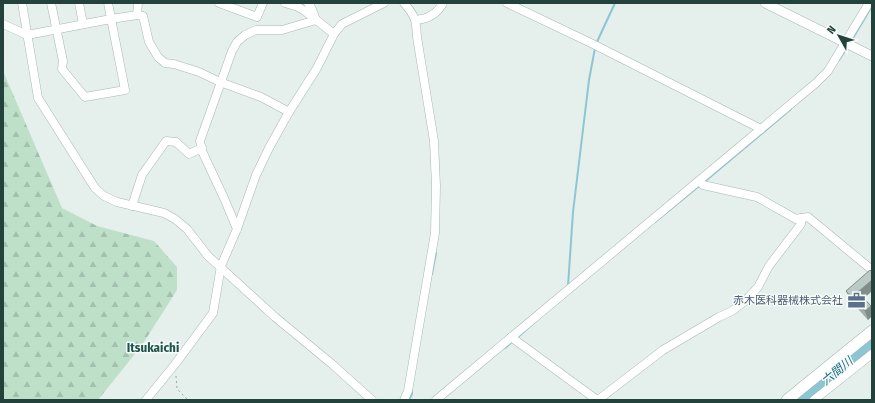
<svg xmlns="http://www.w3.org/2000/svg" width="875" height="403" font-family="'Fira Sans Condensed','Noto Sans JP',sans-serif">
	<defs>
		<pattern id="forest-firs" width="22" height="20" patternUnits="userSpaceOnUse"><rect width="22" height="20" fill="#bee0c9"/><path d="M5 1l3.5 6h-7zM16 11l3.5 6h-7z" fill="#a3c1ae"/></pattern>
	</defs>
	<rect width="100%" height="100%" fill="#e5efeb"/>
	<path fill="url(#forest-firs)" d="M3,71L62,208L97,226L154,241L177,267V290L142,345L98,400H3Z"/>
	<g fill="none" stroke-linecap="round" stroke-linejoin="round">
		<g stroke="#8cc6d5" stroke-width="2">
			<path d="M853,38L872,6"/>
			<path d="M596,44L615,3"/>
			<path d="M839,60L847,48"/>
			<path d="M703,183L791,109"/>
			<path d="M655,222L699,186"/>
			<path d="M432,274L436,253"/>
			<path d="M568,286L573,212L589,80L595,48"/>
			<path d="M517,338L536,321"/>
			<path d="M505,348L513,341"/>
			<path d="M409,400L412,394V391"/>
		</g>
		<path stroke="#8cc6d5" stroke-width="12" d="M802,400L872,342"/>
		<defs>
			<g id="minor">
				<path d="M22,3L38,98L95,188L104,196L117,202L164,213L175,219L187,229L208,256L275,317L332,364L372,400"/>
				<path d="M51,3L63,61L62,69L85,97L125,90L108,3"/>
				<path d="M79,3L83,24"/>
				<path d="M219,3L257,17L263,3"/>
				<path d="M285,3L298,7L305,11L334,34"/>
				<path d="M308,3L312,9L316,20"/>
				<path d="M507,3L593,44L761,129"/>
				<path d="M137,15L138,3"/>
				<path d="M416,20C427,19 437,14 443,3"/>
				<path d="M3,24L27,35L111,19L137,15L143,16L149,42L158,57L165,63L174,64L199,72L220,82L261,97L289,112"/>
				<path d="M699,181L703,185L757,197L796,219L808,217L872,270"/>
				<path d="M132,206L142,175L166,141L176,142L189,154L202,148"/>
				<path d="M237,229L224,198L202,151L200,141L232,51L237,42L245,35L256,30H282L316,20"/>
				<path d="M511,337L597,400"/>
				<path d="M146,400L176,363L213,313L221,266L237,229L256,175L269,148L289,112L317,68L334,34L342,24L384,3"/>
				<path d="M404,400L408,391L435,233L436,186L434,141L417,37C416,20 416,17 404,3"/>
				<path d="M436,400L816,83L828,71L869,3"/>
				<path d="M598,400L663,350L719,317L732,311L746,300L758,287L769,266L801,224V218"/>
				<path d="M814,400L872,354"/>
			</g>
			<path id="tertiary" d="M765,3L872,56"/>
			<path id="secondary" d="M787,400L872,331"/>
		</defs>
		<use href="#minor" stroke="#a7b8b3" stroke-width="9"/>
		<use href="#tertiary" stroke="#a7b8b3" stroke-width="10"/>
		<use href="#secondary" stroke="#a3bbb4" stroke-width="12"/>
		<path stroke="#85b3a7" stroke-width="1" stroke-dasharray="2 3" stroke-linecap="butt" d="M176,376L177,389L188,400"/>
		<use href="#minor" stroke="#fff" stroke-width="8"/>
		<use href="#tertiary" stroke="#fff" stroke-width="9"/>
		<use href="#secondary" stroke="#fff" stroke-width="11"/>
	</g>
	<path fill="#a0aea9" d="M872,272V291L864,298L872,309V316L868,320L849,299L846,291Z"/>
	<g fill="#828d89">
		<path d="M872,280V291L862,300L858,292Z"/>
		<path d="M871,306L872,309V316L868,320L865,311Z"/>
	</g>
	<path fill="#bacac4" stroke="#828d89" d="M870,270L872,272V280L858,292L871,306L865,311L846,291Z"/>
	<defs>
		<symbol id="office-bare" viewBox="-9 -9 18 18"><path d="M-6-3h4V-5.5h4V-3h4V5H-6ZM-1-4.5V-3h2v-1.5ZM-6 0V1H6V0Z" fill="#5c6f8a" stroke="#f6fbf9" stroke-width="2.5" paint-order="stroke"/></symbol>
	</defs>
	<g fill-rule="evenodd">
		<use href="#office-bare" x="844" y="288" width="25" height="25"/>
	</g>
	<g text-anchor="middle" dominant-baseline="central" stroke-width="3" stroke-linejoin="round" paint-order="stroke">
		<g font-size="11" fill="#4e5e75" stroke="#f6fbf9" text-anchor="end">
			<text x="843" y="300">赤木医科器械株式会社</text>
		</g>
		<g font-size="12" font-style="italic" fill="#1b6b80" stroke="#f6fbf9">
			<text transform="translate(837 371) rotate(-40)">六間川</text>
		</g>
		<g font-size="13" font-weight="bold" fill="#1e554a" stroke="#f6fbf9">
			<text x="153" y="347">Itsukaichi</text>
		</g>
	</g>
	<rect width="875" height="403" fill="none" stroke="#23423b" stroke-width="8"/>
	<g transform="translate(839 36) rotate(309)" stroke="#f6fbf9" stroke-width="3" paint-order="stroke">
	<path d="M0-3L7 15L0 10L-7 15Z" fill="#23423b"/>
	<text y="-6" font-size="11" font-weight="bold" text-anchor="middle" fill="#23423b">N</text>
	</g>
</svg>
